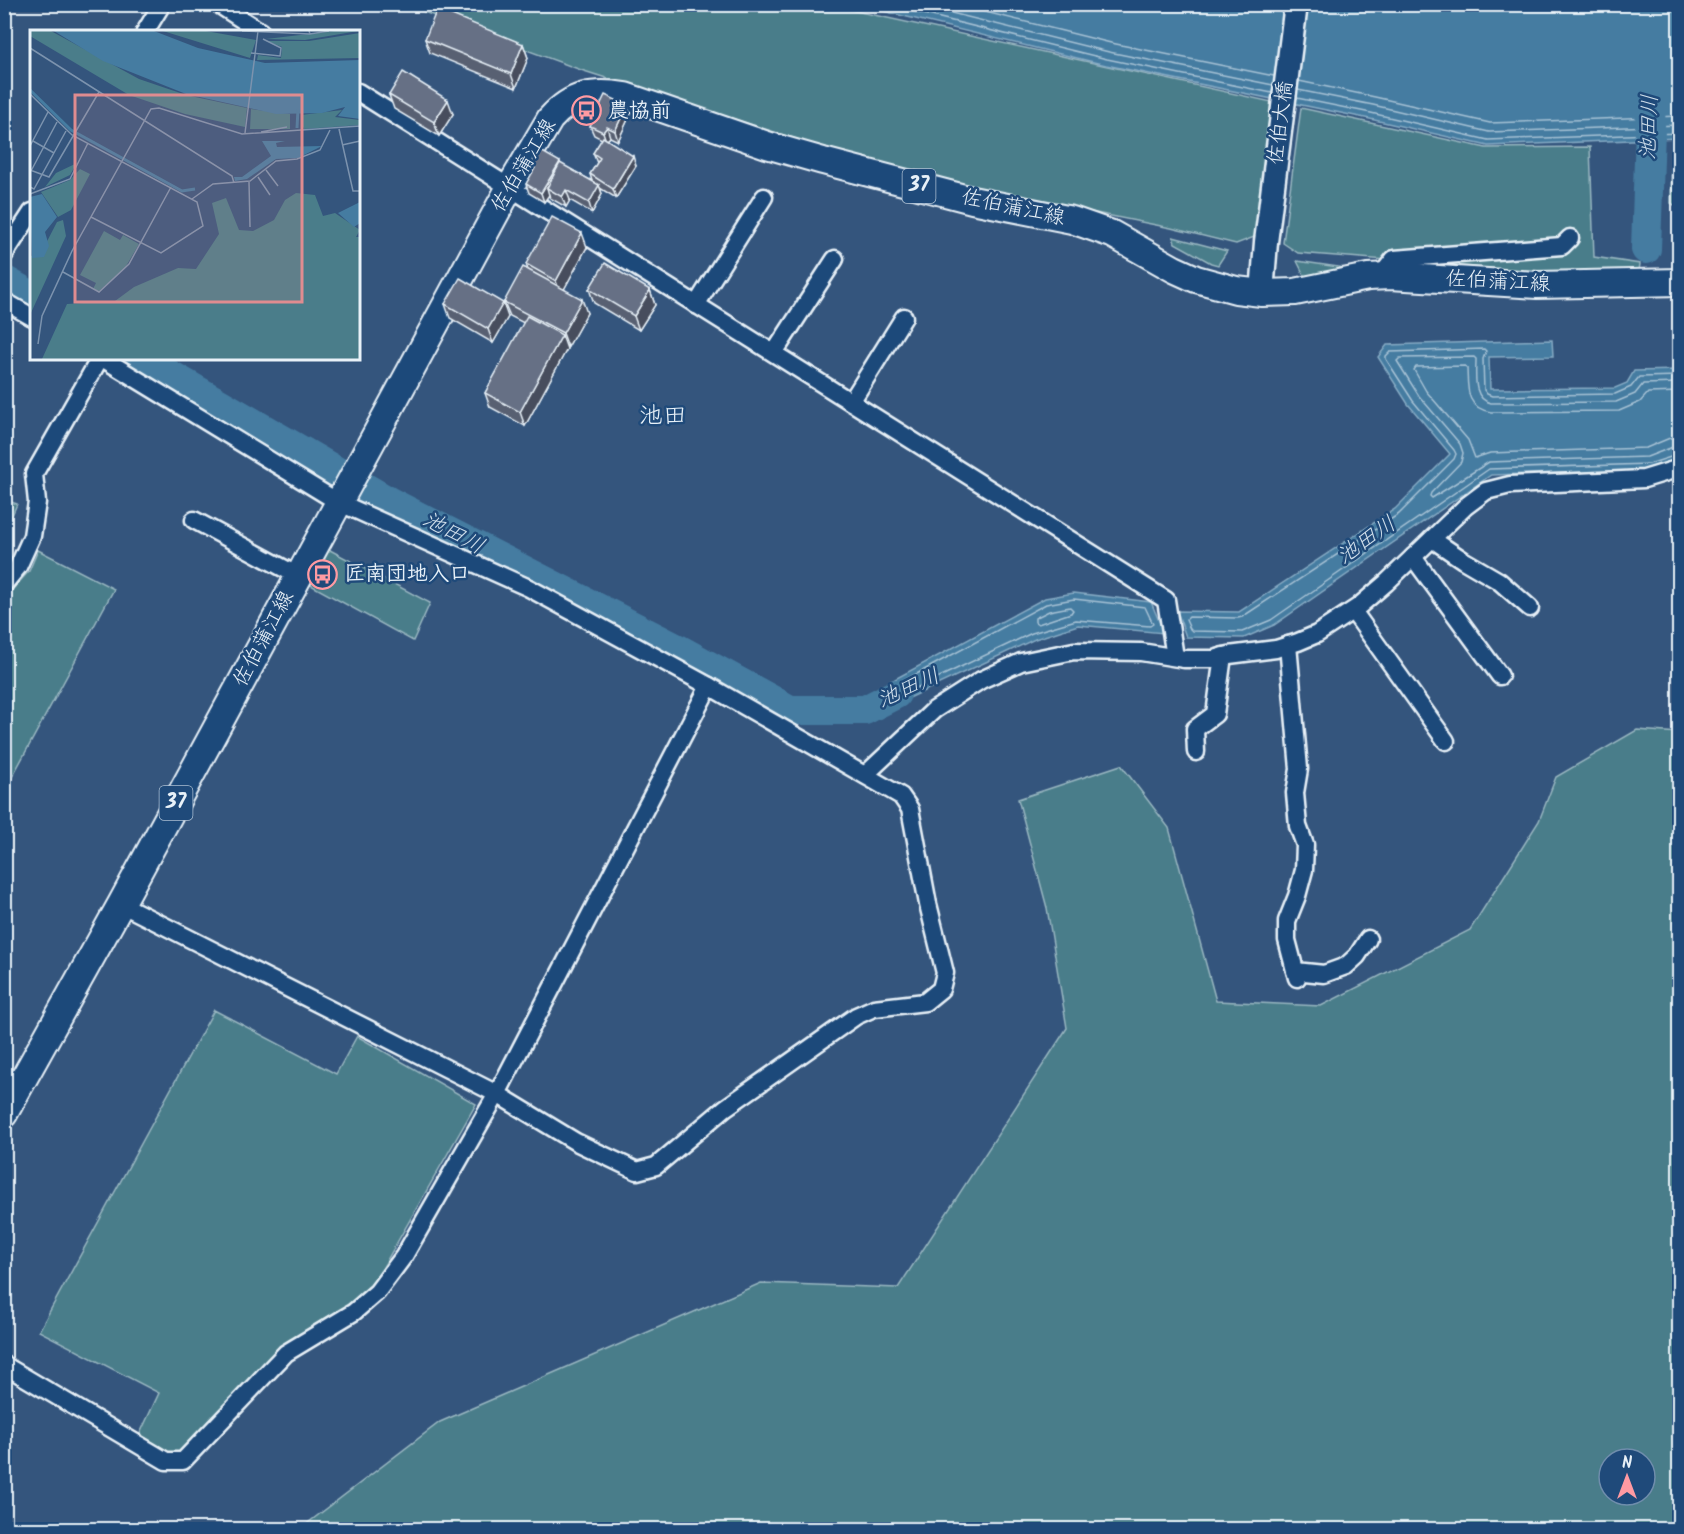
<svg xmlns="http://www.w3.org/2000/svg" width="1684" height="1534" font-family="Kalam,'Klee One',sans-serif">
	<rect width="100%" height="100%" fill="#34557d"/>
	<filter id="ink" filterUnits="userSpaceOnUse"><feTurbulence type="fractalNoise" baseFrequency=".0167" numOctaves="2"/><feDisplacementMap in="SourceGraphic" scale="12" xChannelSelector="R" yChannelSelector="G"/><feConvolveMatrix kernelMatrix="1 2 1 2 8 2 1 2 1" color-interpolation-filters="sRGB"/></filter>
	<g filter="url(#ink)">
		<g fill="#4a7d8a" stroke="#99b7c1" stroke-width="1.5" fill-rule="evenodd">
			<path d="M405,5H828L1272,102L1257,236L1236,244L1171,228L997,193L812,144L581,70Z"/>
			<path d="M1301,108L1486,148L1590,147L1594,257L1640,264L1639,271L1615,273L1513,270L1298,253L1283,243Z"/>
			<path d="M1679,148L1680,149L1679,208L1671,203L1672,149Z"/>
			<path d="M1173,237L1227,251L1218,265L1211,263L1175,243Z"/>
			<path d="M1297,261L1352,269L1305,277Z"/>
			<path d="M5,500L17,504L5,531L4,500Z"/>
			<path d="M328,549L430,603L413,641L307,583Z"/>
			<path d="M38,550L114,589L5,790V598L29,571Z"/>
			<path d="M1637,730L1679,733V1529H300L440,1422L761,1283L898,1288L1067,1028L1047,908L1018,799L1121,765L1169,828L1216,1001L1321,1006L1470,930L1539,821L1556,777ZM1609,1459H1645V1495H1609Z"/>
			<path d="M214,1010L336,1074L357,1036L476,1104L374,1283L354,1304L182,1454L169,1456L138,1438L159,1393L39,1331Z"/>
		</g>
		<g fill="#457ca1" stroke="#86abc4" stroke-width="1.5">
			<path d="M858,5H1679V138L1488,146L1370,119L1106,65Z"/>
			<path d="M1552,340L1553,356L1489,357L1490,389L1615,388L1627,383L1634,371L1679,370V459L1651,470L1491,475L1274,625L1244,638L1186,637L1177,611L1239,612L1395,509L1450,454L1408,404L1378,357L1387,345Z"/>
			<path d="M1074,593L1151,602L1164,633L1078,625L1035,639L854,724L869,693L1045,598Z"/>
		</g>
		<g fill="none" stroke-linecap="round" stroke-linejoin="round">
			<g stroke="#a7c2d5" stroke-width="1.5">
				<path d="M883,4L1107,59L1272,93"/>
				<path d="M915,4L1109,52L1273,85"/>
				<path d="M953,4L1111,43L1274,76"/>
				<path d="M1299,81L1375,97L1490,123L1680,116"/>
				<path d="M1298,90L1373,105L1489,132L1680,125"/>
				<path d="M1297,98L1371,113L1488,140L1680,133"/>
				<path d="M1680,376L1639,377L1631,387L1615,394L1492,396L1487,394L1484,390L1483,359L1486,351L1484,349L1390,352L1386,356V359L1413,401L1454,450L1456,454L1454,459L1399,514L1242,617L1238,618L1189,617L1186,620L1190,629L1192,631L1242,632L1271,620L1489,469L1649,464L1680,454"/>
				<path d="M1680,383L1643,384L1635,394L1616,402L1491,403C1472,399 1476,375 1476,359L1474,357L1400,358L1397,361L1419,396L1460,444L1463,453L1461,462L1431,493L1430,496L1432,498L1489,462L1647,457L1673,447L1680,446"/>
				<path d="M1680,392L1648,393L1640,402L1619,411L1491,412C1465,408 1468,388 1467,368L1465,366L1416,367L1414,370L1426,391L1468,440L1475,458L1490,453L1646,448L1670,438L1680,437"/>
				<path d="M1074,599L1145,607L1153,624L1150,626L1076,620L1032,633L874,708L870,707L874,697L1046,604Z"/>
				<path d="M1070,607L1073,610L1071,613L1038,624L1035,622V618L1049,611Z"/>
			</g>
			<g stroke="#457ca1" stroke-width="30">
				<path d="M1646,249L1651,99"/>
				<path d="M4,280L32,296"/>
				<path d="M141,358L388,501L678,649L790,710H865L896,694"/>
			</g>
			<defs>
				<g id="street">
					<path d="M218,4L261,32"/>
					<path d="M145,32L162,4"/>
					<path d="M358,92L1166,600L1175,657"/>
					<path d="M4,255L32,212"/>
					<path d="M1380,277L1394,259L1562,246L1570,238"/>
					<path d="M4,301L32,317"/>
					<path d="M696,305L764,197"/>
					<path d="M774,353L835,259"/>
					<path d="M102,358L338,502L529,588L709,686L901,796L910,809L928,904L945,973L941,989L925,1002L874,1008L856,1016L725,1108L656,1166L637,1171L576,1142L497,1094L121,904"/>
					<path d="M851,402L904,317"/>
					<path d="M194,520L298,576"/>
					<path d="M1432,539L1463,560L1499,581L1530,608"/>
					<path d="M1413,557L1500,676"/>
					<path d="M4,584L18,567L32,536L37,502L34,474L100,358"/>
					<path d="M1353,611L1446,741"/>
					<path d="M1288,645L1299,769L1295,793L1298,826L1305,845L1304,870L1297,896L1287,921V940L1297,978"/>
					<path d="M1196,752L1195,729L1215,714L1223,656"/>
					<path d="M865,775L934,710L981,680L1021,662L1074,651L1141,652L1184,659H1214L1229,655L1276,649L1298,642L1317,634L1358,607L1386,583L1466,506L1486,491L1510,485L1644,479L1680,468"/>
					<path d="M1295,971L1324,974L1346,966L1357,956L1368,939"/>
					<path d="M4,1365L166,1461H183L286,1353L354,1312L377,1292L404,1256L497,1094L709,686"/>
				</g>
				<path id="secondary" d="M1262,293L1266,242L1296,4"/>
				<path id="primary" d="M4,1114L121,904L510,187L550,119C572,94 593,91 625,96L767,145L823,161L972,200L1072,220L1112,234L1174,269L1196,279L1236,290L1262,293L1295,292L1368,277L1390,276L1537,285L1680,282"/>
			</defs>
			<use href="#street" stroke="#e8f1f8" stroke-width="21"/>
			<use href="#secondary" stroke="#e8f1f8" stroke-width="27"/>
			<use href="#primary" stroke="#e8f1f8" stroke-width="30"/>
			<use href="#street" stroke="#1f4a7a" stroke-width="16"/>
			<use href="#secondary" stroke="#1f4a7a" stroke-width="22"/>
			<use href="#primary" stroke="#1f4a7a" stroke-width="26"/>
		</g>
		<g fill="#586072" stroke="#e8f1f8" stroke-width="1.5">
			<path d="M425,39L523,44L528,58L516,88L430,53Z"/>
			<path d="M389,95L453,114L439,136L394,109Z"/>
			<path d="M627,105L630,115L618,141L610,137L607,140L636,166L616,198L600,188L602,194L592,213L570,200L566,207L550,198L549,195L544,202L529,193L526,184L533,173L530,165L560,164L592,181L590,174L597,163L593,153L602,139L594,135L590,126Z"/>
			<path d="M587,247L564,289L587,313L568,347L566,346L567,349L525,426L490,407L485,393L524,323L510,316L504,302L528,270L526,264Z"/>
			<path d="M589,289L650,290L655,305L639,330L594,303Z"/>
			<path d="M503,303L508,317L493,343L450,318L445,304Z"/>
		</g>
		<g fill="#474e5d" stroke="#e8f1f8" stroke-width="1.5">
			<path d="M523,44L528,58L516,88L511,74Z"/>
			<path d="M448,100L453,114L439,136L434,122Z"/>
			<path d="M627,105L630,115L618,141L615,131Z"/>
			<path d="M607,127L610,137L606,141L603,132Z"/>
			<path d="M633,156L636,166L616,198L613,189Z"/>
			<path d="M560,162L563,172L547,188L549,195L544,202L541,193Z"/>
			<path d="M599,185L602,194L592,213L589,203Z"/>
			<path d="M566,190L570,200L566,207L562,197Z"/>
			<path d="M582,233L587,247L561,295L556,281Z"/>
			<path d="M650,290L655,305L639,330L634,316Z"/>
			<path d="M582,299L587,313L568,347L563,333Z"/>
			<path d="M503,303L508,317L493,343L488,329Z"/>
			<path d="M562,335L567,349L525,426L520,412Z"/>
		</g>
		<g fill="#667085" stroke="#e8f1f8" stroke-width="1.5">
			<path d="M437,9L523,44L511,74L425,39Z"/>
			<path d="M403,72L448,100L434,122L389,95Z"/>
			<path d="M605,95L627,105L615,131L607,127L603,132L590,126Z"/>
			<path d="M603,137L633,156L613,189L590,174L600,158L593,153Z"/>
			<path d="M539,150L560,162L541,193L526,184L535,168L530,165Z"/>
			<path d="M560,163L599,185L589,203L566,190L562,197L547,188Z"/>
			<path d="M552,217L582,233L556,281L526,264Z"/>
			<path d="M605,263L650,290L634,316L589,289Z"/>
			<path d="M523,267L582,299L563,333L504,302Z"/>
			<path d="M460,278L503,303L488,329L445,304Z"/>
			<path d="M527,316L562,335L520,412L485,393Z"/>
		</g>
	</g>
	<defs>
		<symbol id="bus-ring" viewBox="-11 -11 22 22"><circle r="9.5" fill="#1f4a7a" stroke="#ff9aa2" stroke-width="1.5"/><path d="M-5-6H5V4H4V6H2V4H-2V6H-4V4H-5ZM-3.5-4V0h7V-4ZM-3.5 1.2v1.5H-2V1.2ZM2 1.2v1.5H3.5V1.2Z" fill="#ff9aa2"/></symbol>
	</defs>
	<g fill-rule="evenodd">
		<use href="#bus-ring" x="570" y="94" width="33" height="33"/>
		<use href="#bus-ring" x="306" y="558" width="33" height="33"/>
	</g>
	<g text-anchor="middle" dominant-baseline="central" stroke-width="5" stroke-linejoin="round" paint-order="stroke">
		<g fill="#1f4a7a" stroke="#acbfd2" stroke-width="1.5">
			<rect x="902.5" y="169" width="33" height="34" rx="4.5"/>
			<rect x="159.5" y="786" width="33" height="34" rx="4.5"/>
		</g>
		<g font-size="20" font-weight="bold" fill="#e8f1f8">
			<text x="919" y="186">37</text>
			<text x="176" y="803">37</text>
		</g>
		<g font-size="21" font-weight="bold" fill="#e8f1f8" stroke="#1f4a7a" text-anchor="start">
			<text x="608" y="111">農協前</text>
			<text x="344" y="574">匠南団地入口</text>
		</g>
		<g font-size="21" fill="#e8f1f8" stroke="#1f4a7a">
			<text transform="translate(1281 123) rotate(-83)">佐伯大橋</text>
			<text transform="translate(524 166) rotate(-59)">佐伯蒲江線</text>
			<text transform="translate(1013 208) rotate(12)">佐伯蒲江線</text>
			<text transform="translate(1498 282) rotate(3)">佐伯蒲江線</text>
			<text transform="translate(264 639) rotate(-62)">佐伯蒲江線</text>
		</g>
		<g font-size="22" font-style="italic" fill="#d0dfeb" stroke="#1f4a7a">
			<text transform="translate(1650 127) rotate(-88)">池田川</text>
			<text transform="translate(453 534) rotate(28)">池田川</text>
			<text transform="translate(1367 541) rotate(-35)">池田川</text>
			<text transform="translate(909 689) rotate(-24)">池田川</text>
		</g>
		<g font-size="24" fill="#e8f1f8" stroke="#1f4a7a">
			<text x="663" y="416">池田</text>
		</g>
	</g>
	<g transform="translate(30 30)">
		<rect width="330" height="330" fill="#34557d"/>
		<path d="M0,1H21L109,49L156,65L217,78L215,97L155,84L99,65L0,6ZM133,1H176L226,10L220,28ZM304,1H328L275,10L236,9ZM330,3V28L227,30L228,25L251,28L252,17L237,11H279ZM221,79L260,84V99H220ZM312,80L305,87L330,90V95L274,99L271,92V85ZM47,133L40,145L15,157L26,143ZM50,139L60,144L41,180L28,187L11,162L40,150ZM266,163L285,165L293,186L305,183L330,200L326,207H330V329H12L37,274L85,271L104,257L148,238L166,239L189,204L182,173L196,168L209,200L223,201L244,190L255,170ZM33,190L36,206L0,285V226L10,225L27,192ZM74,201L90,210L93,205L109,214L95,238L69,261L63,259L66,253L50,245Z" fill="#4a7d8a"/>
		<path d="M24,1H124L168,18L235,33L330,30V89L308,86L315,77L292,83L246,84L156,64L73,31ZM232,111H255L246,113L247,117L292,116L268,128L246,129L217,149L205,151L204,147H212L241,126ZM12,164L27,187L15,202L19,216L14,227L2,228L0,167ZM330,172V193L324,197L308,183Z" fill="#457ca1"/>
		<path fill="none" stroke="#457ca1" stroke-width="3" d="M0,60L41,100L152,161L165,159M267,98L268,79"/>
		<path fill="none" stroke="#7c93ae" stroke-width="1.5" d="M212,1L280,4M279,1L280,4L299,1M0,18L202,146L204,153M221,23L250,26L251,18L233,9M0,64L42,105L167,172L173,196L131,223L61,187M309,99L323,161H330M231,102L257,97M215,103L228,1M3,111L24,123M312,115L330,111M0,116L18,82M0,140L19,147L69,62M236,140L248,156M1,141L27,92M228,147L240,165M219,152L220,197M0,157L4,159L36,101M0,164L40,149L58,113M162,169L183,154L220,151L246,131L267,129L290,120L300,100M33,242L69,262L99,234L141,157M8,314L12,286L42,221L121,79L129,78L212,104L330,96"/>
		<path fill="#df8c90" fill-opacity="0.15" stroke="#df8c90" stroke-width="3" d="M45,65H272V272H45Z"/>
		<rect width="330" height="330" fill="none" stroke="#e8f1f8" stroke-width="3"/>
	</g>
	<rect width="1684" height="1534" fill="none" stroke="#1f4a7a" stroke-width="24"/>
	<rect x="12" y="12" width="1660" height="1510" fill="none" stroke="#e8f1f8" stroke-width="2" filter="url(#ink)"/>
	<g transform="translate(1627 1477)"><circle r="28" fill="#1f4a7a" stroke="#6f8dac" stroke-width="1.5"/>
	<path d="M0-4.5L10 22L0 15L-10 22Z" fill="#ff9aa2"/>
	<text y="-9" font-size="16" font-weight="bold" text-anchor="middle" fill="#e8f1f8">N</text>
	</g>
</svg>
